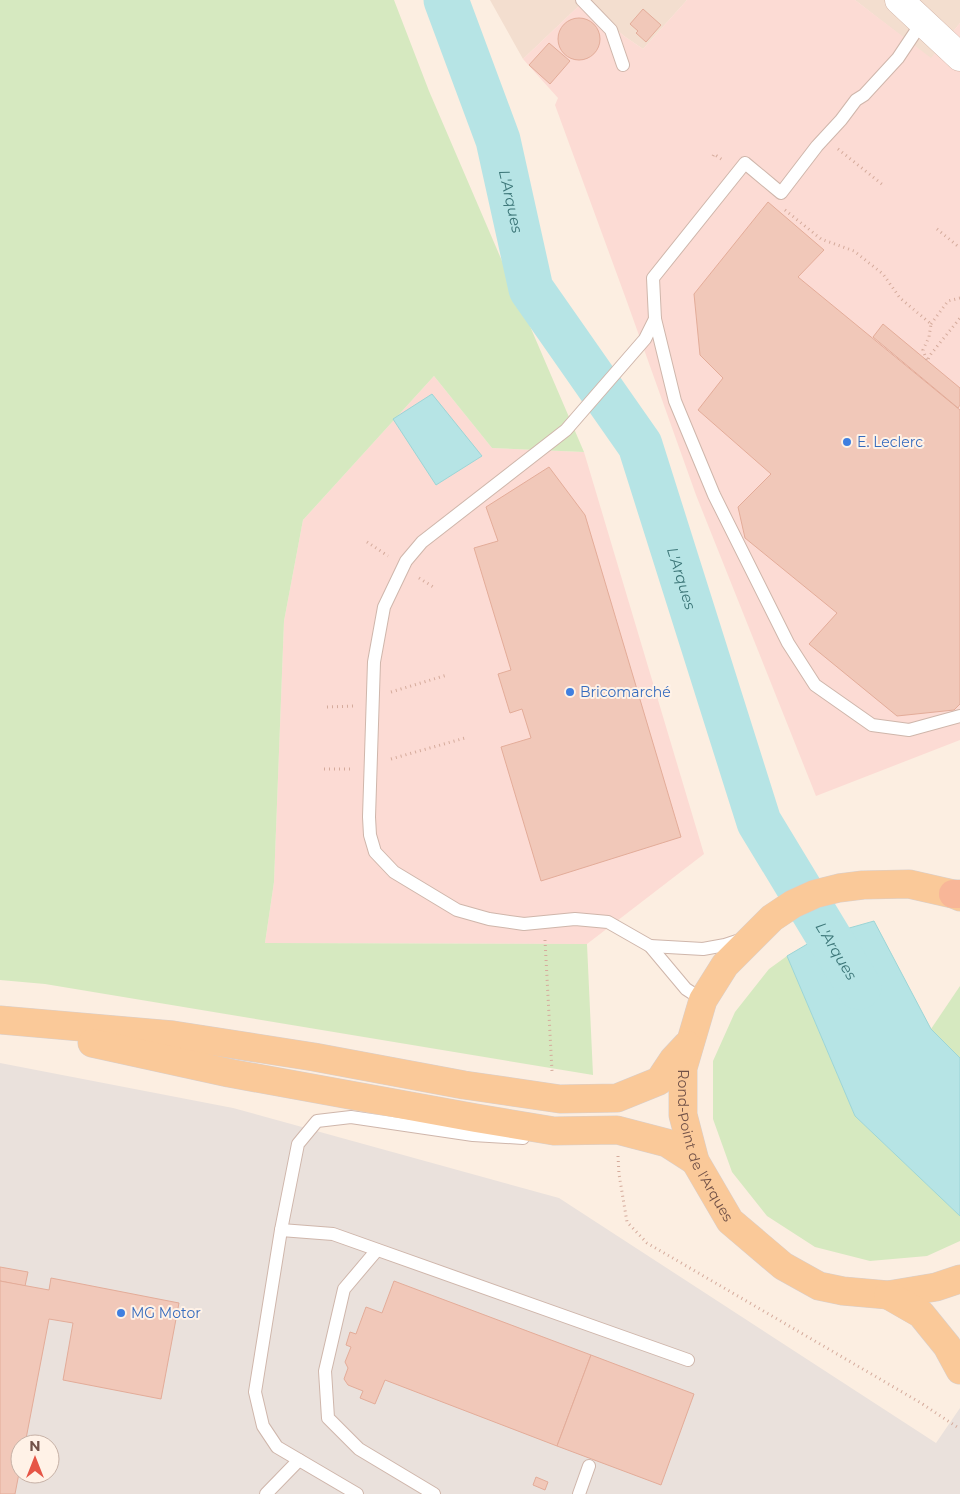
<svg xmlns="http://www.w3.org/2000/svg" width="960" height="1494" font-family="Montserrat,sans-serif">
	<rect width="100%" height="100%" fill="#fceee1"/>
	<g fill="#f3decf">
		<path d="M490,0H687L643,49L624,36L584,1L523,59Z"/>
		<path d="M855,0H960V23L931,59Z"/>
	</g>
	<g fill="#fcdbd4">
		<path d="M687,0H855L931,58L960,23V740L816,796L696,495L626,299L555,105L558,98L523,59L584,1L624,36L643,49Z"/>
		<path d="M434,376L492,448L584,452L704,854L587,944L265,943L274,882L284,621L303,520Z"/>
	</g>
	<path fill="#eae1dc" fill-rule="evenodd" d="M0,1063L233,1108L559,1198L936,1443L960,1408V1494H0ZM20,1444H50V1474H20Z"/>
	<g fill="#d6e9c0">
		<path d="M0,0H394L429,91L584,452L492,448L434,376L303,520L284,621L274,882L265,943L587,944L593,1075L45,984L0,980Z"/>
		<path d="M787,956L855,1116L960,1216V1241L927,1256L870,1261L815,1247L767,1216L732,1172L713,1119V1061L735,1012L769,969Z"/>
		<path d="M960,986V1058L931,1029Z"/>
	</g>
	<g fill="#b6e4e5" stroke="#9cd5d6">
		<path d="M432,394L482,456L436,485L393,419Z"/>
		<path d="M874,921L931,1029L960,1058V1216L855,1116L787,956L821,936Z"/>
	</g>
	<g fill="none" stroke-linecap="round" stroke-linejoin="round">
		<path stroke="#b6e4e5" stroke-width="45" id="s1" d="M446,0L498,140L531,289L640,445L759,822L859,987"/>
	</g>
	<g fill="#f1c8b9" stroke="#e3ac99">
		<path d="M643,9L661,25L646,42L636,33L638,31L630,24Z"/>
		<circle cx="579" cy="39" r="21"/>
		<path d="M549,43L570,61L550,84L529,65Z"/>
		<path d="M768,202L824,250L798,277L960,410V704L954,710L897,716L809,644L837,613L745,538L738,507L771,474L698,410L723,378L700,355L694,294Z"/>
		<path d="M883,324L960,388V405L958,408L873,337Z"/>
		<path d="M549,467L585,515L681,837L541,881L501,747L531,738L522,709L510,713L498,674L511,670L474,548L498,541L486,507Z"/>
		<path d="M0,1267L28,1272L25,1286L0,1281Z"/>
		<path d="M51,1278L179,1303L161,1399L63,1380L73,1323L49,1319L25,1444H20V1468L15,1494H0V1281L49,1290Z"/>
		<path d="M394,1281L591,1355L557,1446L385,1380L375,1404L360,1398L363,1391L348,1385L344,1379L348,1368L345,1362L351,1347L346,1345L350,1332L356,1334L366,1307L382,1313Z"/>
		<path d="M591,1355L694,1394L661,1485L557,1446Z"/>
		<path d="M536,1477L548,1482L545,1490L533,1485Z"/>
	</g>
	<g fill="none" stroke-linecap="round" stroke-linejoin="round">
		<defs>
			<g id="service">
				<path d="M582,0L611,30L623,65"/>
				<path d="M655,319L675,401L714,495L788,643L815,685L872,725L909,730L960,716"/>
				<path d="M650,946L703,949L725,945L743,939"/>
				<path d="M703,1000L686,989L650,946L608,922L575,919L524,924L489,919L457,910L394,872L375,852L370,835L369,817L374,662L384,607L406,561L422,542L566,430L645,339L655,319L653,278L745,163L781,193L817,146L841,120L856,100L864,95L898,58L922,22"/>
				<path d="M281,1230L333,1234L688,1360"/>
				<path d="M377,1250L344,1289L325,1371L328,1418L359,1449L434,1494"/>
				<path d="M266,1494L299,1460"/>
				<path d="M357,1494L277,1447L263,1426L255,1392L281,1230L298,1144L317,1121L351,1117L473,1135L523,1138"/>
				<path d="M579,1494L589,1466"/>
			</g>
			<path id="secondary" d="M899,0L960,57"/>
			<g id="primary">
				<path id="s2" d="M960,897L953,894L909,884L863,885L839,888L815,894L793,904L772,918L725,965L703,1000L683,1068V1115L695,1161L730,1221L783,1266L819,1286L843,1291L888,1295L936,1287L960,1279"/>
				<path d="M0,1020L173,1035L314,1057L464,1085L560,1099L617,1098L659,1081L673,1060L687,1045"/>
				<path d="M92,1043L229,1073L476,1118L554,1131L617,1130L667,1143L695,1161"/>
				<path d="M888,1295L921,1314L947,1346L960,1370"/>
			</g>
			<path id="trunk" d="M953,894H960"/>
		</defs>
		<use href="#service" stroke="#cfb6ab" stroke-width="14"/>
		<use href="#secondary" stroke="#d2b5a8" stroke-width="29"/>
		<use href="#primary" stroke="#d8cfcc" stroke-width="29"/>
		<use href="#trunk" stroke="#d8cfcc" stroke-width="29"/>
		<g stroke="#d5ab9c" stroke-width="3" stroke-dasharray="1 4" stroke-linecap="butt">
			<path d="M838,149L883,185"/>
			<path d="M713,156L714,154L724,161"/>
			<path d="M785,210L821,239L854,251L883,274L900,298L931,324L929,337L923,350L927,361L931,354L960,318"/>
			<path d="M937,229L960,248"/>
			<path d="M931,324L948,301L960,298"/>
			<path d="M367,542L388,556"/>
			<path d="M419,578L435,588"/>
			<path d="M391,692L447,675"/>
			<path d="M327,707L354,706"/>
			<path d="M391,759L465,738"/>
			<path d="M324,769H353"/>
			<path d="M545,940L552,1071"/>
			<path d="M618,1156L619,1174L627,1222L647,1243L921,1403L960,1429"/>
		</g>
		<use href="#service" stroke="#fff" stroke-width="12"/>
		<use href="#secondary" stroke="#fff" stroke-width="28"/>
		<use href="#primary" stroke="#fac999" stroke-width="28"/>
		<use href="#trunk" stroke="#f8b698" stroke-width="28"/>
	</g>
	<g fill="#3f7fe0" stroke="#fff2e7" stroke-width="2">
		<circle cx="847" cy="442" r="5"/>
		<circle cx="570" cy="692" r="5"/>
		<circle cx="121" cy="1313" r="5"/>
	</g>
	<g text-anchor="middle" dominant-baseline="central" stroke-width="4" stroke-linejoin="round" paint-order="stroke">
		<g font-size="14" fill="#366cbe" stroke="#fff2e7" text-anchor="start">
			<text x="857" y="442">E. Leclerc</text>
			<text x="580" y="692">Bricomarché</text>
			<text x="131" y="1313">MG Motor</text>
		</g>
		<g font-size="14" fill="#725248" stroke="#fff2e7">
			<text stroke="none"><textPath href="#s2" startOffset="458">Rond-Point de l'Arques</textPath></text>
		</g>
		<g font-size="15" font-style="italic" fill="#3c7678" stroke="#fff2e7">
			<text stroke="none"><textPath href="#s1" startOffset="212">L'Arques</textPath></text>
			<text stroke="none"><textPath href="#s1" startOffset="632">L'Arques</textPath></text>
			<text stroke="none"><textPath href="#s1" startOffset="1038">L'Arques</textPath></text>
		</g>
	</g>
	<g transform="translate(35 1459)"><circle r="24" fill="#fff2e7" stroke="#c7b2a7"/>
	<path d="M0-4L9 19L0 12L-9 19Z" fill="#e65546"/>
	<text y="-8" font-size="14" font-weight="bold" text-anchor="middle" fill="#725248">N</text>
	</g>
</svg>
